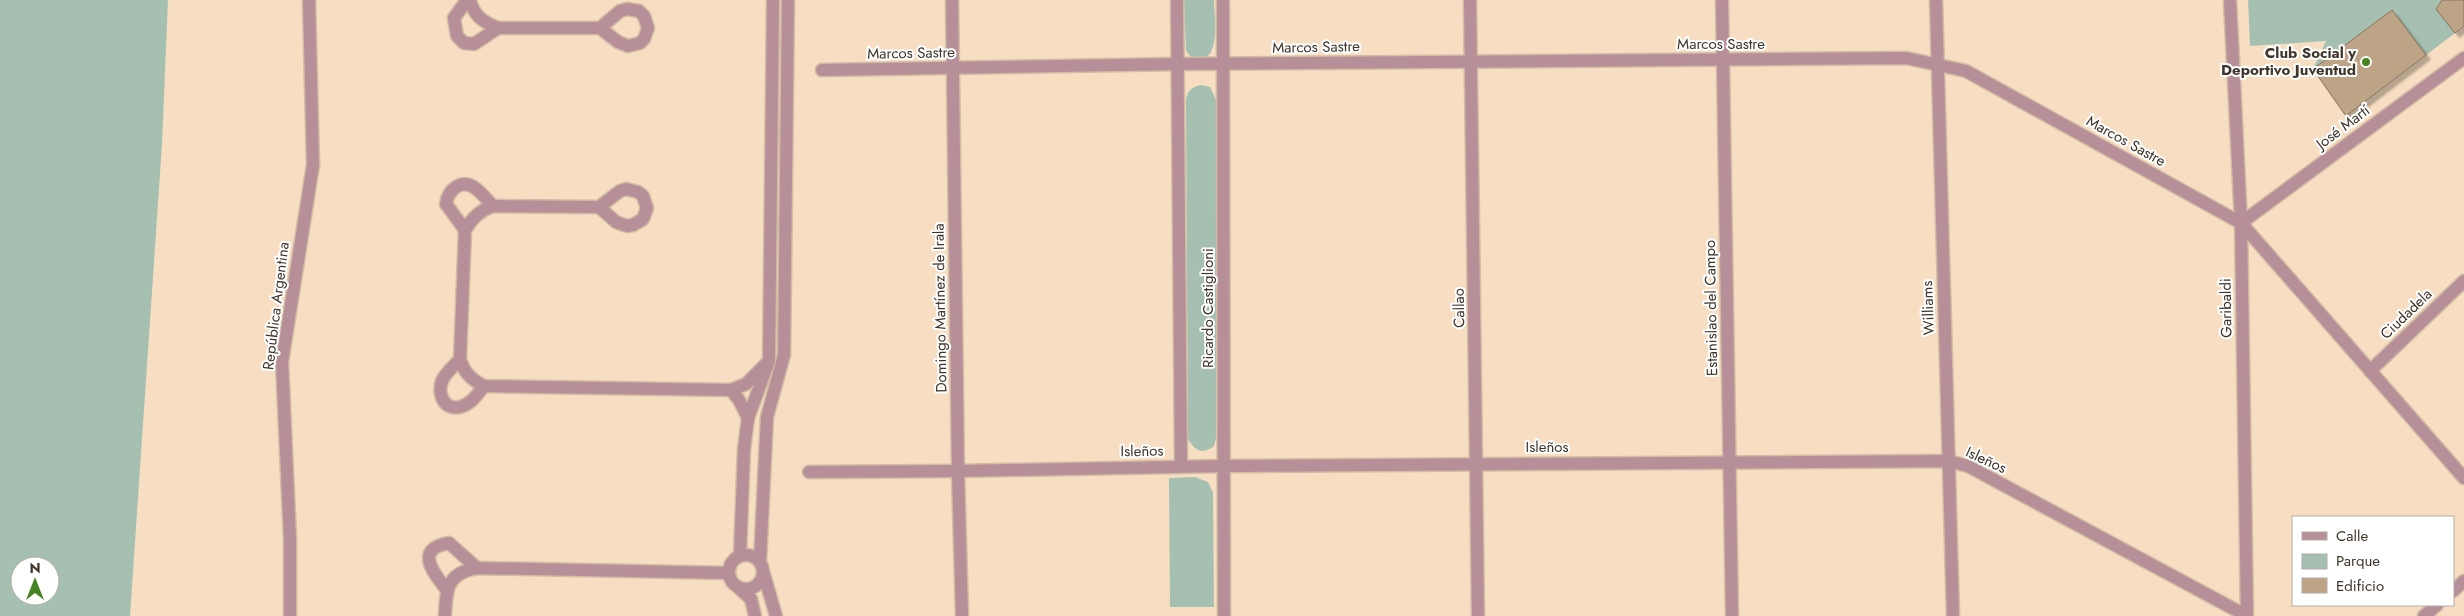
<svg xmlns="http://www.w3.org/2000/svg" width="2464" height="616" font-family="Jost,sans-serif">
	<defs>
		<filter id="shadow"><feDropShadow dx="4.5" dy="4.5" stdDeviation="1" flood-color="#0004"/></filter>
	</defs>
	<rect width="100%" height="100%" fill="#f7dec2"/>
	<g fill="#a5c0b1" fill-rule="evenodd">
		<path d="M0,0H168L162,144L130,616H0ZM20,566H50V596H20Z"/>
		<path d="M1184,0H1214C1214,15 1222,61 1198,59C1192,59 1189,56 1186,50Z"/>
		<path d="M2248,0H2442L2436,9L2455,33L2346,116L2313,69L2326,41L2250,46Z"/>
		<path d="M1201,85L1210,87L1216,100V438L1214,446C1202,455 1195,451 1188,439L1186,99C1188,90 1192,87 1201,85Z"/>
		<path d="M1195,477L1208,482L1213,493L1214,607H1170L1169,478Z"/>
	</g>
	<g fill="#bea487" stroke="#89735a" filter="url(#shadow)">
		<path d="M2442,0H2464V26L2455,33L2436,9Z"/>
		<path d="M2392,10L2426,55L2346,116L2313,69Z"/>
	</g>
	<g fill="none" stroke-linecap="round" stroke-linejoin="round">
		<defs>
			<g id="minor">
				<path d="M467,0L454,18L457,36L464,43L474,44L498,28"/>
				<path d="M470,0C474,16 483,22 498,28H600L618,42L628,46L640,43L644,39L648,28L644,16L639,11L627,9L620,11L600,28"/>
				<path d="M952,0L958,471L962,616"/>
				<path d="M1177,0L1181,466"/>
				<path d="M1223,0L1224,616"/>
				<path d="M1470,0L1478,616"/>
				<path d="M1722,0L1732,616"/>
				<path d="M822,70L1177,64L1906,58L1966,71L2241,223L2464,478"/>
				<path d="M599,207L616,222L627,226L633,225L643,219L647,208L643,196L638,192L626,189L620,191L599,207L493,206C480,210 472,218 465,230L460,359C464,373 472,380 484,386L731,390"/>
				<path d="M2241,223L2464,58"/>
				<path d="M465,230L446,204C448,190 461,178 475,188C482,193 487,200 493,206"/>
				<path d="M460,359C455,365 445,373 442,381C437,393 444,411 460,407C471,404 477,395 484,386"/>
				<path d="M2370,371L2464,281"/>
				<path d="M748,418L739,400L731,390L746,384L766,364"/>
				<path d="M809,472L958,471L1224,466L1948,461L1968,466L2247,616"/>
				<circle cx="746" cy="572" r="17"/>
				<path d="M740,555L744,449L748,418L769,361L773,0"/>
				<path d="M760,561L767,417L784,355L788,0"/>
				<path d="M763,571L776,616"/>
				<path d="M739,588L751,599L755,616"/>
				<path d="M446,589C433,572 414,549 449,543L477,568"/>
				<path d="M2453,591L2464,581"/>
				<path d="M290,616V539L282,362L313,165L309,0"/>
				<path d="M445,616C446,589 447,573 477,568L728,573"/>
				<path d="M2424,616L2437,605"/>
			</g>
			<g id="tertiary">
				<path d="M1936,0L1953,616"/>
				<path d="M2230,0L2241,223L2247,616"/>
			</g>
		</defs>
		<use href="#minor" stroke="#d2bca4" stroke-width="15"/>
		<use href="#tertiary" stroke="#d2bca4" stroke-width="15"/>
		<use href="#minor" stroke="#b78f99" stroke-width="12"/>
		<use href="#tertiary" stroke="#b78f99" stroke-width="12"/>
	</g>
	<circle fill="#458221" stroke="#fff" stroke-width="2" cx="2366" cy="62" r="5"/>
	<g text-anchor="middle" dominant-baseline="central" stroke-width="4" stroke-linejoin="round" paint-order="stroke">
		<g font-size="15" fill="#3f352a" stroke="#fff">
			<text x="1721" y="44">Marcos Sastre</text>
			<text transform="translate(1316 47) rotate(-1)">Marcos Sastre</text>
			<text transform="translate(911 53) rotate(-1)">Marcos Sastre</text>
			<text transform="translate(2343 127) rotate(-37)">José Martí</text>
			<text transform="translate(2126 141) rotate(29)">Marcos Sastre</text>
			<text transform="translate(276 306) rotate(-83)">República Argentina</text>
			<text transform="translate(940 308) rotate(-91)">Domingo Martínez de Irala</text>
			<text transform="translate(1208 308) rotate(-90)">Ricardo Castiglioni</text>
			<text transform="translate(1459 308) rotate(-91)">Callao</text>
			<text transform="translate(1711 308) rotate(-91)">Estanislao del Campo</text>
			<text transform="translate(1928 308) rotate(-92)">Williams</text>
			<text transform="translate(2226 308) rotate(-91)">Garibaldi</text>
			<text transform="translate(2406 314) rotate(-44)">Ciudadela</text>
			<text x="1547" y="447">Isleños</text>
			<text transform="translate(1142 451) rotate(-1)">Isleños</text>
			<text transform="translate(1986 460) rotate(25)">Isleños</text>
		</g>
		<g font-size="15" font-weight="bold" fill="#3f352a" stroke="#fff" text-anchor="end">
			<text x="2356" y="53">Club Social y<tspan x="2356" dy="17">Deportivo Juventud</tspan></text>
		</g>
	</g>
	<rect x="2292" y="516" width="162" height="90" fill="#ffffff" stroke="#b2aeaa"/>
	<rect x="2302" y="532" width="25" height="8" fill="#b78f99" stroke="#b2aeaa"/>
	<text x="2336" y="541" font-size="15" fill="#3f352a">Calle</text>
	<rect x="2302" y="554" width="25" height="15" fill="#a5c0b1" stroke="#b2aeaa"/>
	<text x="2336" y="566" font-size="15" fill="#3f352a">Parque</text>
	<rect x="2302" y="578" width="25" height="15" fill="#bea487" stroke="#b2aeaa"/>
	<text x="2336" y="591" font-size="15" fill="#3f352a">Edificio</text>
	<g transform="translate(35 581)"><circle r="24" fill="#ffffff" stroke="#b2aeaa"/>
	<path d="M0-4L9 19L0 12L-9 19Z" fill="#458221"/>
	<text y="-8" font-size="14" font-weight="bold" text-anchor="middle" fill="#3f352a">N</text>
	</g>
</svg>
